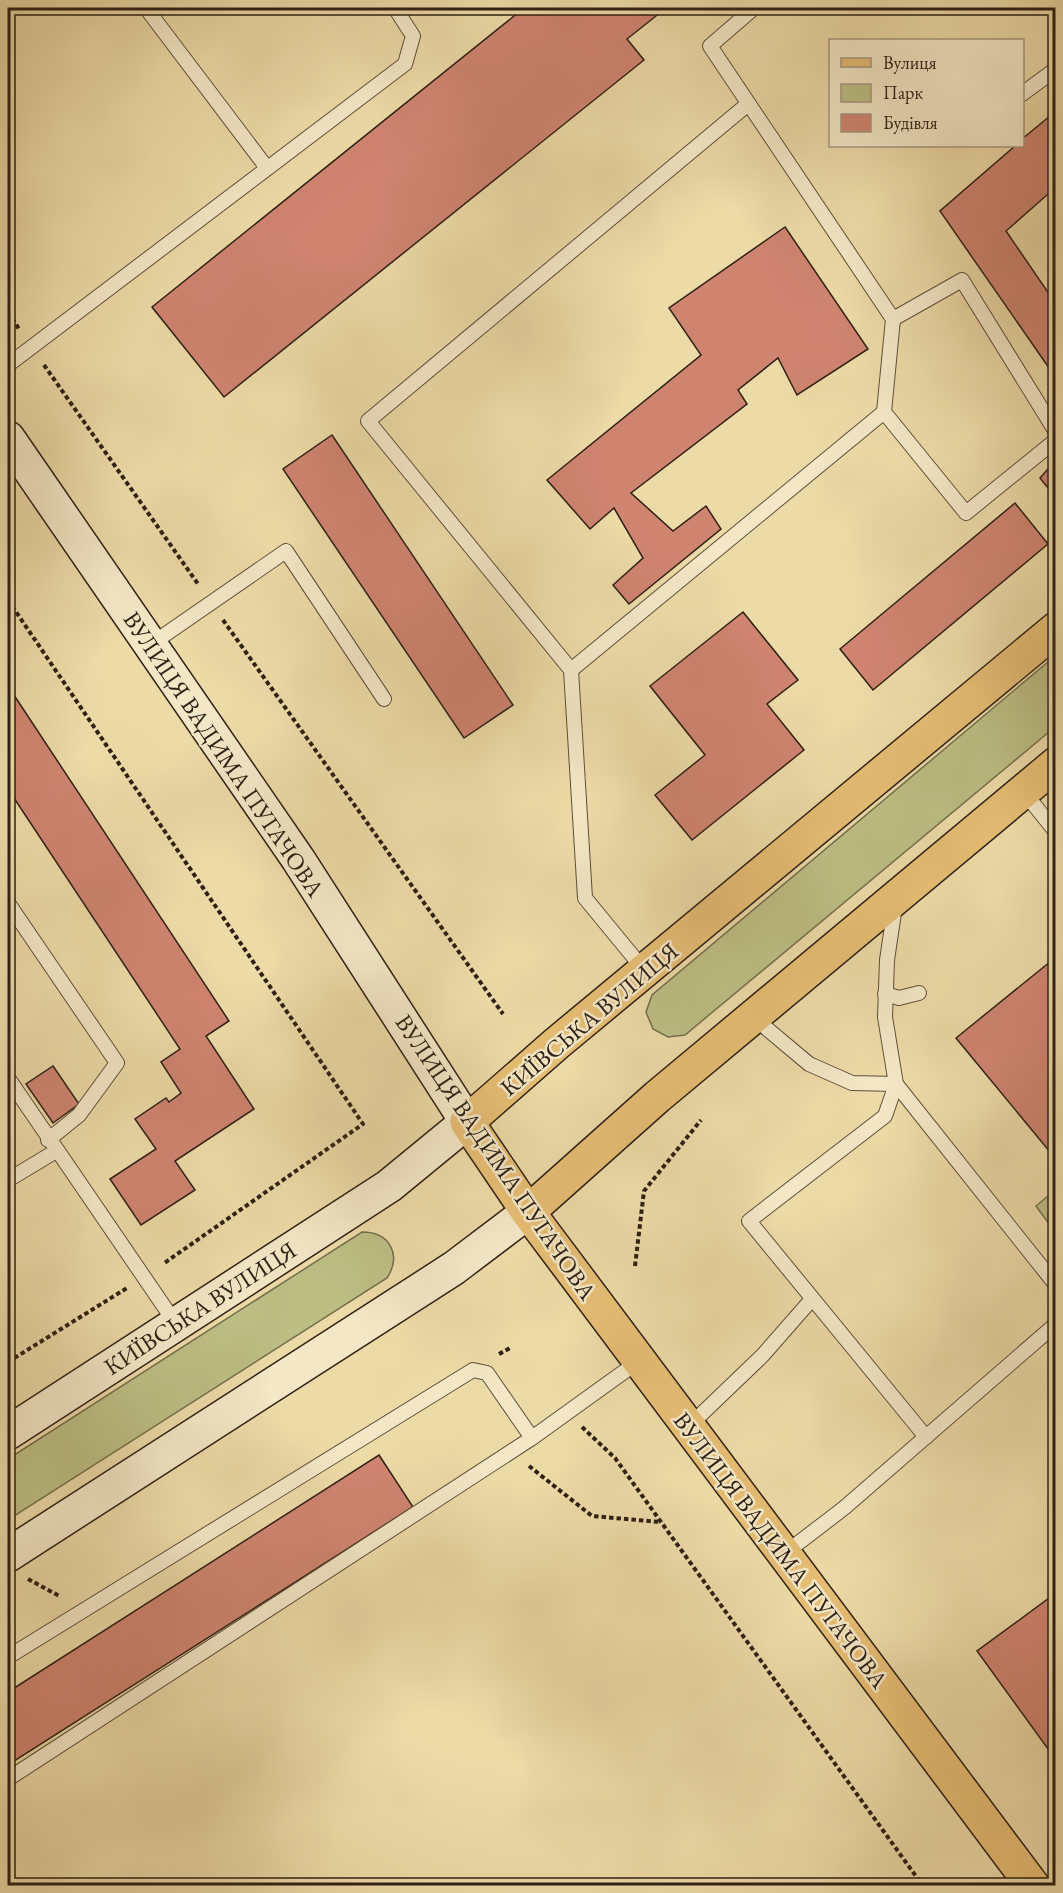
<svg xmlns="http://www.w3.org/2000/svg" width="1063" height="1893" font-family="'EB Garamond',serif">
	<rect width="100%" height="100%" fill="#ecdaa7"/>
	<filter id="stains"><feTurbulence type="fractalNoise" baseFrequency=".00333" numOctaves="4"/><feColorMatrix values="0 0 0 0 .2 0 0 0 0 .09 0 0 0 0 .02 0 0 0 .5 -.17"/></filter>
	<radialGradient id="worn" r=".72"><stop offset=".6" stop-color="#630" stop-opacity="0"/><stop offset="1" stop-color="#630" stop-opacity=".3"/></radialGradient>
	<g fill="#bcbe84" stroke="#756f4c" stroke-width="1.5">
		<path d="M1055,656V727L685,1035L668,1037L653,1029L646,1012L652,995Z"/>
		<path d="M1055,1190V1232L1036,1206Z"/>
		<path d="M362,1232C390,1232 402,1255 387,1278L8,1520V1459Z"/>
	</g>
	<g fill="#cf8470" stroke="#2e2014" stroke-width="1.5">
		<path d="M524,8H666L627,39L644,60L224,397L152,307Z"/>
		<path d="M1056,111V187L1006,231L1056,304V378L940,211L1015,146H1022V139Z"/>
		<path d="M785,227L868,349L797,395L778,358L738,390L747,404L631,493L673,531L706,506L721,529L629,604L613,585L643,558L614,508L590,529L547,480L701,355L669,308Z"/>
		<path d="M332,435L513,705L464,738L283,469Z"/>
		<path d="M1056,460V498L1040,478Z"/>
		<path d="M1015,503L1048,544L873,690L840,649Z"/>
		<path d="M743,612L798,680L767,704L804,750L692,840L655,795L705,755L650,686Z"/>
		<path d="M8,686L229,1021L206,1036L254,1109L175,1161L195,1190L141,1225L110,1179L156,1149L135,1119L166,1098L169,1102L181,1093L161,1062L180,1049L8,789Z"/>
		<path d="M1056,957V1147L1050,1152L956,1038Z"/>
		<path d="M53,1066L79,1104L53,1123L26,1084Z"/>
		<path d="M379,1455L413,1507L8,1765V1692Z"/>
		<path d="M1056,1593V1760L977,1651Z"/>
	</g>
	<g fill="none" stroke-linecap="round" stroke-linejoin="round">
		<defs>
			<g id="lane">
				<path d="M146,8L267,168"/>
				<path d="M1022,94L1056,69"/>
				<path d="M893,319L962,280L1056,432"/>
				<path d="M8,365L405,64L413,36L395,8"/>
				<path d="M884,412L966,513L1056,440"/>
				<path d="M150,645L286,551L384,699"/>
				<path d="M571,670L884,412L893,319L710,46L754,8"/>
				<path d="M1023,791L1056,832"/>
				<path d="M8,903L117,1063L79,1115L48,1140"/>
				<path d="M895,906L887,960L885,1017L896,1084L885,1116L749,1221L926,1437"/>
				<path d="M645,971L585,898L571,670L368,421L748,104"/>
				<path d="M885,994L899,998L919,993"/>
				<path d="M753,1017L809,1064L852,1083L896,1084L1056,1285"/>
				<path d="M8,1078L176,1324"/>
				<path d="M8,1180L56,1151"/>
				<path d="M689,1426L763,1355L812,1299"/>
				<path d="M784,1554L844,1508L1056,1324"/>
				<path d="M8,1657L473,1370L487,1373L532,1438L639,1361"/>
				<path d="M8,1779L532,1438"/>
			</g>
			<g id="secondary">
				<path d="M8,438L298,859L467,1122L389,1186L8,1433"/>
				<path d="M8,1555L454,1268L528,1212"/>
			</g>
			<g id="primary">
				<path d="M528,1212L657,1097L1056,764"/>
				<path d="M1033,1886L528,1212L467,1122L556,1044L1056,629"/>
			</g>
		</defs>
		<use href="#lane" stroke="#5e4e39" stroke-width="16"/>
		<use href="#secondary" stroke="#2e2014" stroke-width="36"/>
		<use href="#primary" stroke="#2e2014" stroke-width="36"/>
		<g stroke="#2e2014" stroke-width="4" stroke-dasharray="4.5 3" stroke-linecap="butt">
			<path d="M8,312L19,329"/>
			<path d="M44,365L198,584"/>
			<path d="M8,600L363,1124L163,1264"/>
			<path d="M223,620L503,1014"/>
			<path d="M635,1266L644,1191L701,1120"/>
			<path d="M499,1354L512,1347"/>
			<path d="M8,1362L127,1288"/>
			<path d="M582,1427L615,1458L923,1886"/>
			<path d="M529,1466L592,1516L660,1522"/>
			<path d="M28,1579L61,1597"/>
		</g>
		<use href="#lane" stroke="#f3e7c6" stroke-width="14"/>
		<use href="#secondary" stroke="#f3e7c6" stroke-width="33"/>
		<use href="#primary" stroke="#e6bd74" stroke-width="33"/>
	</g>
	<g text-anchor="middle" dominant-baseline="central" stroke-width="5" stroke-linejoin="round" paint-order="stroke">
		<g font-size="24" fill="#2e2014" stroke="#f3e7c6">
			<text transform="translate(224 754) rotate(56)">ВУЛИЦЯ ВАДИМА ПУГАЧОВА</text>
			<text transform="translate(589 1019) rotate(-40)">КИЇВСЬКА ВУЛИЦЯ</text>
			<text transform="translate(496 1157) rotate(56)">ВУЛИЦЯ ВАДИМА ПУГАЧОВА</text>
			<text transform="translate(200 1308) rotate(-33)">КИЇВСЬКА ВУЛИЦЯ</text>
			<text transform="translate(781 1550) rotate(53)">ВУЛИЦЯ ВАДИМА ПУГАЧОВА</text>
		</g>
	</g>
	<rect width="1063" height="1893" fill="none" stroke="#ecdaa7" stroke-width="30"/>
	<rect x="9" y="9" width="1045" height="1875" fill="none" stroke="#2e2014" stroke-width="3"/>
	<rect x="15" y="15" width="1033" height="1863" fill="none" stroke="#2e2014" stroke-width="1.5"/>
	<rect x="829" y="39" width="195" height="108" fill="#f3e7c6" stroke="#a4977f" stroke-width="1.5"/>
	<rect x="841" y="58" width="30" height="9" fill="#e6bd74" stroke="#a4977f" stroke-width="1.5"/>
	<text x="883" y="69" font-size="18" fill="#2e2014">Вулиця</text>
	<rect x="841" y="84" width="30" height="18" fill="#bcbe84" stroke="#a4977f" stroke-width="1.5"/>
	<text x="883" y="99" font-size="18" fill="#2e2014">Парк</text>
	<rect x="841" y="114" width="30" height="18" fill="#cf8470" stroke="#a4977f" stroke-width="1.5"/>
	<text x="883" y="129" font-size="18" fill="#2e2014">Будівля</text>
	<rect width="100%" height="100%" filter="url(#stains)"/>
	<rect width="100%" height="100%" fill="url(#worn)"/>
</svg>
